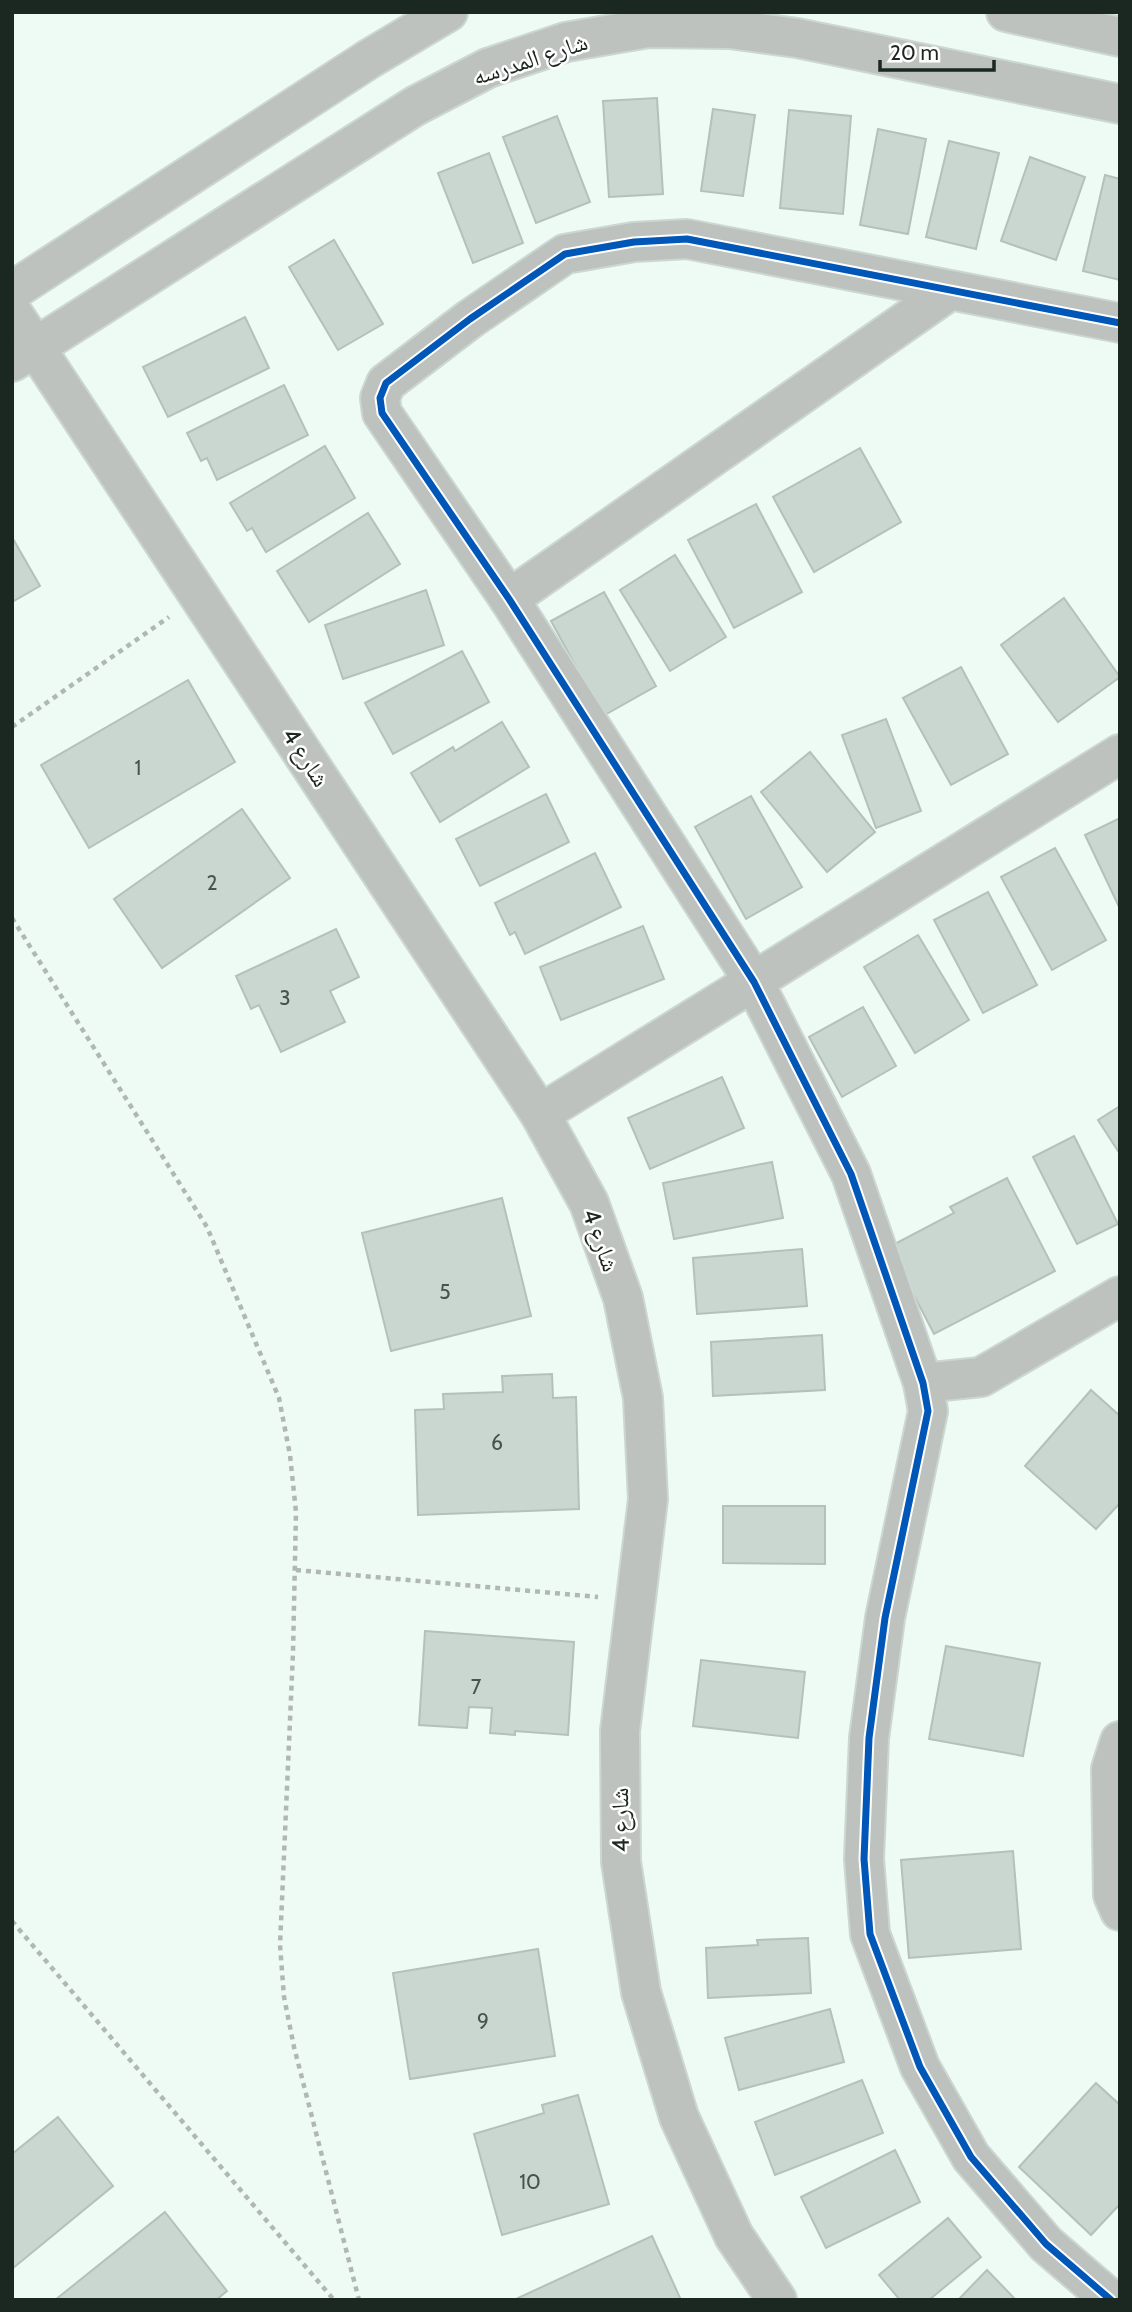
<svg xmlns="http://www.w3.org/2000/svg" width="1132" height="2312" font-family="Cabin,'Noto Naskh Arabic',sans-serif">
	<rect width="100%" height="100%" fill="#eefaf4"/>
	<g fill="#cad6d0" stroke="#b5c0ba" stroke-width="2">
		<path d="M657,98L663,194L609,197L603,101Z"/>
		<path d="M713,109L755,115L743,196L701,191Z"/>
		<path d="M789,110L851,116L843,214L780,208Z"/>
		<path d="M557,116L590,202L536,223L503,137Z"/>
		<path d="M878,129L926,139L908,234L860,225Z"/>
		<path d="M949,141L999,153L976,249L926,237Z"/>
		<path d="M489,153L523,243L473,263L438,173Z"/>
		<path d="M1030,157L1085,177L1056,260L1001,241Z"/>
		<path d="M1105,175L1120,179V280L1083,271Z"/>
		<path d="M334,240L383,324L338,350L289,267Z"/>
		<path d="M245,317L269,368L168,417L143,367Z"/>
		<path d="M284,385L308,435L217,480L207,458L201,461L187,433Z"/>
		<path d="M325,446L355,498L266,552L252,528L247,531L230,503Z"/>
		<path d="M860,448L901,522L814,572L773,497Z"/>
		<path d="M756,504L802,592L734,628L688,540Z"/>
		<path d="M368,513L400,564L309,622L277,571Z"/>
		<path d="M12,537L40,586L12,602Z"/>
		<path d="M675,555L726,637L670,671L620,590Z"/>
		<path d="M426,590L444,645L343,679L325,625Z"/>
		<path d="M604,592L656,686L603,716L551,621Z"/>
		<path d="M1064,598L1120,677L1058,722L1001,645Z"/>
		<path d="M462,651L489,702L393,754L365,703Z"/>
		<path d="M961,667L1008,754L951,785L903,698Z"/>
		<path d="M188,680L235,762L89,848L41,765Z"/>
		<path d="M886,719L921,811L876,828L842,735Z"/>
		<path d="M502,722L529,767L440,822L411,773L453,747L455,751Z"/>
		<path d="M810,752L875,832L827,872L761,792Z"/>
		<path d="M546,794L569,842L480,886L456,839Z"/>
		<path d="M751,796L802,887L746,919L695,827Z"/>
		<path d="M242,809L290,878L162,968L114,899Z"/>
		<path d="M1120,818V909L1085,835Z"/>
		<path d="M1055,848L1106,940L1052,970L1001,877Z"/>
		<path d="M595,853L621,907L525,954L515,932L510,935L495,903Z"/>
		<path d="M988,892L1037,985L983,1013L934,920Z"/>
		<path d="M643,926L664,979L561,1020L540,967Z"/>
		<path d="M336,929L359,977L330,991L345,1022L281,1052L259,1005L251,1009L236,976Z"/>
		<path d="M918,935L969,1020L915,1053L864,967Z"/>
		<path d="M863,1007L896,1066L842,1097L809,1037Z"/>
		<path d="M722,1077L744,1128L650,1169L628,1118Z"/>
		<path d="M1120,1106V1154L1098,1120Z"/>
		<path d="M1074,1136L1118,1224L1077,1244L1033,1157Z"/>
		<path d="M772,1162L783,1218L674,1239L663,1183Z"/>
		<path d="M1007,1178L1055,1271L934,1334L889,1247L954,1213L950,1207Z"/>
		<path d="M502,1198L531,1316L391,1351L362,1233Z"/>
		<path d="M802,1249L807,1306L697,1314L693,1258Z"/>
		<path d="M822,1335L825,1390L713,1396L711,1342Z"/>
		<path d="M552,1374L553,1398L576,1397L579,1509L418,1515L415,1410L444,1409L443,1394L503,1392L502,1376Z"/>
		<path d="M1091,1390L1120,1416V1503L1096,1529L1025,1466Z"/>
		<path d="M723,1506H825V1564L723,1563Z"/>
		<path d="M425,1631L574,1642L568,1735L515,1731V1735L490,1733L492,1708L469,1707L467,1728L419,1725Z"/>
		<path d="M946,1646L1040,1663L1023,1756L929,1739Z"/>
		<path d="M701,1660L805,1672L798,1738L693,1726Z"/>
		<path d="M1013,1851L1021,1949L909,1958L901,1860Z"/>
		<path d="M808,1938L811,1993L708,1998L706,1948L758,1945L757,1940Z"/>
		<path d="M538,1949L555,2056L410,2079L393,1973Z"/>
		<path d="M830,2009L844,2062L739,2090L725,2038Z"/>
		<path d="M862,2080L883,2133L775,2175L755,2122Z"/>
		<path d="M1096,2083L1120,2105V2204L1091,2235L1019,2167Z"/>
		<path d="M578,2095L609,2204L502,2235L474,2134L544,2113L542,2105Z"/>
		<path d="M58,2117L113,2186L12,2269V2154Z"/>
		<path d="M895,2150L920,2202L826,2248L801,2197Z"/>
		<path d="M165,2212L227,2291L216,2300H55Z"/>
		<path d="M948,2218L981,2257L929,2300H900L879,2275Z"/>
		<path d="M652,2236L681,2300H519L518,2298Z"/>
		<path d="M987,2270L1016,2300H958Z"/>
	</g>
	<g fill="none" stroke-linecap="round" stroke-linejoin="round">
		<defs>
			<g id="minor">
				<path d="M1006,12L1120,37"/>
				<path d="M12,291L369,59L448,12"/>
				<path d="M12,312L540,1114L589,1203L623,1298L643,1398L648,1499L620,1731L621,1862L641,1992L679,2117L734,2236L777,2300"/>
				<path d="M12,362L415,106L488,68L566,42L648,28L730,29L797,38L1120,104"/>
				<path d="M509,599L949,291"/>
				<path d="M540,1114L1120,754"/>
				<path d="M923,1383L981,1377L1120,1296"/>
				<path d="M1120,1741L1111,1769L1113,1895L1120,1911"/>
				<path d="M1111,2300L1046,2244L971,2157L920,2067L870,1934L864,1859L869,1738L885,1618L928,1411L923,1383L851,1174L754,982L509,599L382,413L380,398L386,383L470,319L565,254L634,242L687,239L1120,323"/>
			</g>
		</defs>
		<use href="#minor" stroke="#cdd7d2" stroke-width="42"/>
		<g stroke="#b1b7b3" stroke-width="4.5" stroke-dasharray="5 5" stroke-linecap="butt">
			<path d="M12,727L169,617"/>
			<path d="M12,918L207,1227L279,1398L290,1455L296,1512L293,1653L280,1945L284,1997L294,2047L359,2300"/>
			<path d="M296,1570L598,1597"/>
			<path d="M12,1921L334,2300"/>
		</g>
		<use href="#minor" stroke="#bdc2bf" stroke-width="38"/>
		<defs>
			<path id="cycleway" d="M1111,2300L1046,2244L971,2157L920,2067L870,1934L864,1859L869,1738L885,1618L928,1411L923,1383L851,1174L754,982L509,599L382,413L380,398L386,383L470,319L565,254L634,242L687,239L1120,323"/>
		</defs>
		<use href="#cycleway" stroke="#fff" stroke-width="11"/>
		<use href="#cycleway" stroke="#0057b8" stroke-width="7"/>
	</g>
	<g text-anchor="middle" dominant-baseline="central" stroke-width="5" stroke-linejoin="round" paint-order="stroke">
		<g font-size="21" fill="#47534d">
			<text x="138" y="767">1</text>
			<text x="212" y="882">2</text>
			<text x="285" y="997">3</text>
			<text x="445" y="1291">5</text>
			<text x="497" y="1442">6</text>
			<text x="476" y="1686">7</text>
			<text x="483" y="2020">9</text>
			<text x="530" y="2181">10</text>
		</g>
		<g font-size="24" fill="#1b2721" stroke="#fff">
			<text transform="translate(530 59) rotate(-18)">شارع المدرسه</text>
			<text transform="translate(306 757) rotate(57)">شارع 4</text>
			<text transform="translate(601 1240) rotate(70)">شارع 4</text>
			<text transform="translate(620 1820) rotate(-91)">شارع 4</text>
		</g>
	</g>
	<rect width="1132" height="2312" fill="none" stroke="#1b2721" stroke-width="28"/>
	<path d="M880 60v10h114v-10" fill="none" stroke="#1b2721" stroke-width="3.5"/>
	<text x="890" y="60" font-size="21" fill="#1b2721" stroke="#ffffff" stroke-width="5" paint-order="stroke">20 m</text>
</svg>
